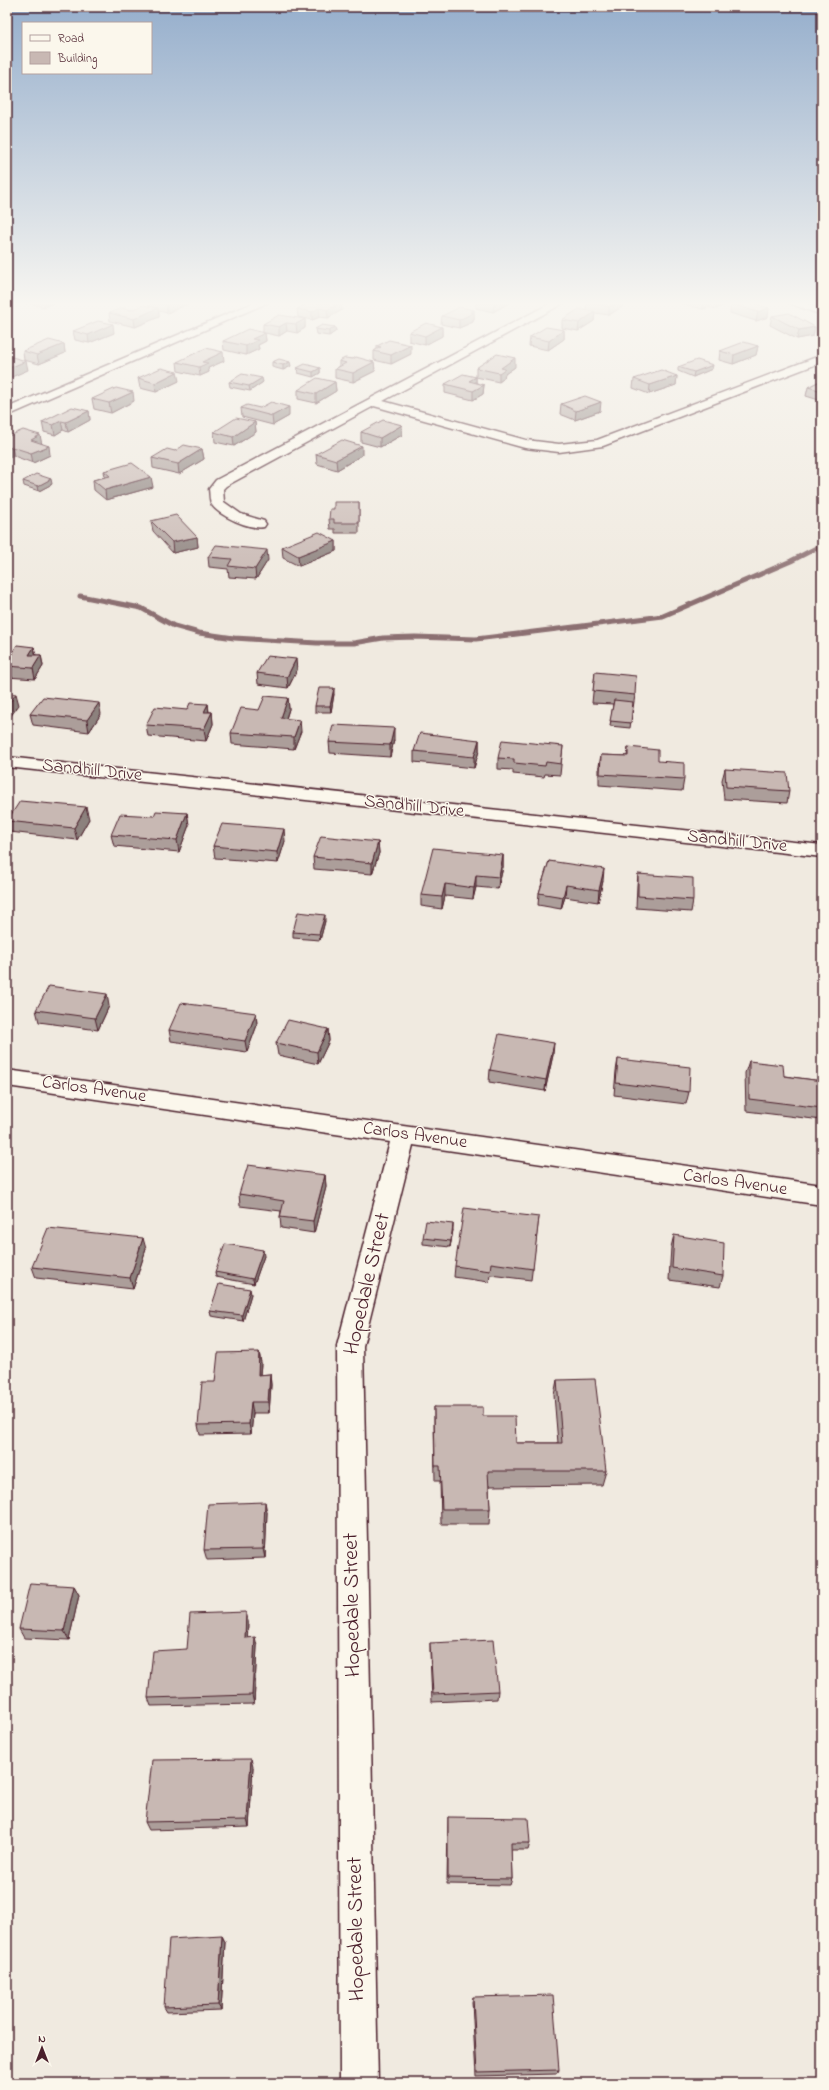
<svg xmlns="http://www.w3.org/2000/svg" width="829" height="2090" font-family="'Indie Flower',sans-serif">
	<rect width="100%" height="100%" fill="#f0eae0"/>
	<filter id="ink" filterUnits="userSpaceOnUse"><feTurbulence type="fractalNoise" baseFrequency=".025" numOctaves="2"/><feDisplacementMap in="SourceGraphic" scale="8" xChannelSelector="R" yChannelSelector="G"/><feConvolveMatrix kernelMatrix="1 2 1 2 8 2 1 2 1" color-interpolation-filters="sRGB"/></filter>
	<g filter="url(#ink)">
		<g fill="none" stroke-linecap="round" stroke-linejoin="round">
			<path stroke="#8c6f72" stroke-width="5" d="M80,596L141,608L174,626L199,633L234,638L317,643H354L383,638L415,637L476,639L663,616L791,561L822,545"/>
			<defs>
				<g id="minor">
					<path d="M551,303H564L383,401L526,440L559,444L597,440L822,355V362L603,446L559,452L525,448L374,406L226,486L223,489L224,502L241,514L264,521L266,524L264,527C251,530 219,516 212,505C209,501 210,494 209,489L216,480Z"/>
					<path d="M789,303H804L822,309V315Z"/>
					<path d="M7,757L822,845V857L7,767Z"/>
					<path d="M7,1070L822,1185V1205L413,1145L363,1346L378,2083H340L337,1346L390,1142L7,1086Z"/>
				</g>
				<path id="tertiary" d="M253,303H267L7,416V408Z"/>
			</defs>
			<use href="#minor" stroke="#4a1f2b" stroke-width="3"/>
			<use href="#tertiary" stroke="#4a1f2b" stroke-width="3"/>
			<use href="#minor" fill="#fbf7ec" fill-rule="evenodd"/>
			<use href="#tertiary" fill="#fbf7ec" fill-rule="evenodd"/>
		</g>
		<g fill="#ac9e9a" stroke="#4a1f2b">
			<path d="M25,303H53L45,307Z"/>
			<path d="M149,303H190L167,313L159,311V317L135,327L110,321L109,313L131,310L150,307Z"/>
			<path d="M309,303L342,310L328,318L320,317L312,320L298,317L297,309Z"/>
			<path d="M476,303H509L493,312L476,308Z"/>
			<path d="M587,303H623V306L609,315L595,313L594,321L578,331L562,328V320L586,310Z"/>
			<path d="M679,303H727V304L716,309L709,307L703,309Z"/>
			<path d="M735,303L768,317L756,321L730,313L731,304Z"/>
			<path d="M474,310V319H473V322L459,328L441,324L442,316Z"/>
			<path d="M772,316L815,327L813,336L797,339L770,325Z"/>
			<path d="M305,319V328L297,333L287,331L279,336L265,333L266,341L258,345L259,349L246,355L224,350L223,341L263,332V324Z"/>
			<path d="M335,327L336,331L329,336L316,334L315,329Z"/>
			<path d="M442,327V336L425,345L409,341V332Z"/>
			<path d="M564,330V339L548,350L529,346L530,337Z"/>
			<path d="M73,331L114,333L89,343L75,340Z"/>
			<path d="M64,344L65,353L39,364L24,360L23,351Z"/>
			<path d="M377,346L411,354L391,364L374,360V351L377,349Z"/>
			<path d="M758,346L756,355L733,364L719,360L720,351Z"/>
			<path d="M353,359L374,362L375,371L353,382L335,378V369L339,367V361Z"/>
			<path d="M224,361L208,368L209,372L200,376L178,371L177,362Z"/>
			<path d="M272,362L291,366L283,370L272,367Z"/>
			<path d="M515,367L505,374L504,378L499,382L476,377V383L484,385L483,394L473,400L445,393V384L476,377V368Z"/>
			<path d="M678,367L712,369L693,377L678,371Z"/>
			<path d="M297,368H320V373L313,377L298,373Z"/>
			<path d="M677,376L676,385L649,394L633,388L634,379Z"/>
			<path d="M138,378L179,381L156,392L140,388Z"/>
			<path d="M822,380V401L806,396L808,387Z"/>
			<path d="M229,382H263L250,391L230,387Z"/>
			<path d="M335,382L336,391L316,403L298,399V390Z"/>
			<path d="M92,399L134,401L111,413L94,409Z"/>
			<path d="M561,404L600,411L575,420L560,414Z"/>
			<path d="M241,408L289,416L273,425L242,417Z"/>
			<path d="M89,411L90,420L68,432L63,430L55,435L44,432L42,422Z"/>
			<path d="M255,422L256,432L234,446L215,442L214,432Z"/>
			<path d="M361,432L402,435L380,447L361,442Z"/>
			<path d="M7,437L42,443L50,455L33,463L14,456Z"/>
			<path d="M202,449L204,459L179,474L153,468L152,458L175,451Z"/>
			<path d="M316,454L362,455L337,470L317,464Z"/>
			<path d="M104,471L153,487L106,500L94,490L93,480L105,477Z"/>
			<path d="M23,481L52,484L39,491L24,486Z"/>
			<path d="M359,502V533H335V529H330L329,519L334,509Z"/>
			<path d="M151,521L197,537L198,547L173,553L153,531Z"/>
			<path d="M336,541V551L299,566L283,558L282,547Z"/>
			<path d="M208,557L268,560L256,579L229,577L228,569L209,567Z"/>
			<path d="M34,647L36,655H41L43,666L35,679L7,677V661Z"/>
			<path d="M297,670L288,688L258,684L257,673Z"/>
			<path d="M595,672L635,695L630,728L610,726L613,704L592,703Z"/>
			<path d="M334,694L331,712H315V706Z"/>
			<path d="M288,698L289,709L286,719L301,731L294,749L232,744L231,733L259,710Z"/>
			<path d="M208,704L209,712H212L213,724L206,741L148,736L146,725L187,710Z"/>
			<path d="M30,714H101L89,732L33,725Z"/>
			<path d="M394,740L390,757L330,753L329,742Z"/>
			<path d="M479,740V751L474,768L414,762V751Z"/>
			<path d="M563,746L560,775L545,774L544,777L513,774V770L498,769V758Z"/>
			<path d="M628,747L684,779L682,791L599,785V766L601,755L627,756Z"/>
			<path d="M725,769L789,791L787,803L724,799L722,780Z"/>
			<path d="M187,813L189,825L179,852L114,846L111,835L154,816Z"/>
			<path d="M89,819L77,840L10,832L7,821Z"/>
			<path d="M285,841L278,863L215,858L213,846Z"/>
			<path d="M378,842L379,853L372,874L314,869L313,857Z"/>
			<path d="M503,855V867L498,889L476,887L473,899L445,896L442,909L421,906V895Z"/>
			<path d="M549,861L603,881L598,902L565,897L561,909L538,905L539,893Z"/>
			<path d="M638,874L693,900L691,912L636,908L637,885Z"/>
			<path d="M325,921L320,940L293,938V932Z"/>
			<path d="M109,1006L98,1030L39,1022L36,1010Z"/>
			<path d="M256,1013L257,1025L247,1052L171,1041L169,1030Z"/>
			<path d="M328,1029L329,1041L318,1064L278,1055L276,1043Z"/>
			<path d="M553,1055L545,1091L489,1082L490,1070Z"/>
			<path d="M618,1059L689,1092L686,1104L614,1095L616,1071Z"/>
			<path d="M749,1061L784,1076L822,1081V1120L746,1111L745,1073Z"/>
			<path d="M325,1175L326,1187L314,1233L281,1228L280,1217L281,1211L240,1206L239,1194Z"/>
			<path d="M539,1217L531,1280L490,1275L489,1282L454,1277L455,1266Z"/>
			<path d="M453,1230L450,1247L423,1244V1238Z"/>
			<path d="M674,1235L723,1276L720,1287L669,1280L671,1247Z"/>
			<path d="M146,1249L133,1289L36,1278L32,1267Z"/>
			<path d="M264,1256L254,1284L216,1277L215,1272Z"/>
			<path d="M251,1294L243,1321L211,1316L210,1311Z"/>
			<path d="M259,1352L261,1363L260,1375L270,1374L271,1385L269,1413H253L251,1434L200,1435L198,1425L215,1382Z"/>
			<path d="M557,1380L606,1471L602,1485L489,1486L490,1509L489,1524H441L440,1481H435L434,1422V1407L483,1416L516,1443H558L554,1395Z"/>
			<path d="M267,1512L265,1558L207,1560L204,1550Z"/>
			<path d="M74,1586L79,1595L69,1640L24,1638L19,1629Z"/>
			<path d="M246,1612L248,1622L247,1637L257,1646L254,1704L151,1706L148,1698L187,1649Z"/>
			<path d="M430,1643L498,1691L497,1699L432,1702L430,1652Z"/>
			<path d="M253,1767L249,1827L149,1830L145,1822Z"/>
			<path d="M448,1817L530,1843L528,1850H511L512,1879L510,1885L447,1884Z"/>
			<path d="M222,1936L225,1942L221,2010L167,2012L164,2007Z"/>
			<path d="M473,1997L559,2070L557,2074L476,2076L472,2002Z"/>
		</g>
		<g fill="#8c817d" stroke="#4a1f2b">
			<path d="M44,303H53L45,307Z"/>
			<path d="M169,303H190L167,313L166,304Z"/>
			<path d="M340,303H342V310L328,318L327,310Z"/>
			<path d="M494,303H509L493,312Z"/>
			<path d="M615,303H623V306L609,315V307Z"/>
			<path d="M704,303H709V307L703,309Z"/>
			<path d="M716,303H727V304L716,309Z"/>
			<path d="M158,308L159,317L135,327L134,319Z"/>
			<path d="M319,308L320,317L312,320V312Z"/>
			<path d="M769,308L768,317L756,321L758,312Z"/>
			<path d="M474,310V319H473V322L459,328V320L470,312Z"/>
			<path d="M595,312L594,321L578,331L579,323Z"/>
			<path d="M305,319V328L297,333L296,324Z"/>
			<path d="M286,323L287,331L279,336V327Z"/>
			<path d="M113,324L114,333L89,343L88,335Z"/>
			<path d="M335,327L336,331L329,336V331Z"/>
			<path d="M442,327V336L425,345V336Z"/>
			<path d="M815,327L813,336L797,339L799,330Z"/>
			<path d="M564,330V339L548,350L549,341Z"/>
			<path d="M265,333L266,341L258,345L259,349L246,355V346L252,339Z"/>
			<path d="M64,344L65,353L39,364L37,355Z"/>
			<path d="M411,345V354L391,364V355Z"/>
			<path d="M758,346L756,355L733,364L734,355Z"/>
			<path d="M223,352L224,361L208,368L209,372L200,376L199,367L202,362Z"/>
			<path d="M515,358V367L505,374L504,378L499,382V373L501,368Z"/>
			<path d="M26,361L28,370L7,379V369Z"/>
			<path d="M290,362L291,366L283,370V365Z"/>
			<path d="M374,362L375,371L353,382V373Z"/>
			<path d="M713,365L712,369L693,377L694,372Z"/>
			<path d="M320,368V373L313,377V372Z"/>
			<path d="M177,372L179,381L156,392L155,383Z"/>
			<path d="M677,376L676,385L649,394L650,385Z"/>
			<path d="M476,377V386L469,390V381Z"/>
			<path d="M262,378L263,382L250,391L249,386Z"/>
			<path d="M335,382L336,391L316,403V394Z"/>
			<path d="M484,385L483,394L473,400V391Z"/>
			<path d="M133,392L134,401L111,413L109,403Z"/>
			<path d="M601,402L600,411L575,420L576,411Z"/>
			<path d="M289,407V416L273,425L272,416Z"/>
			<path d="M89,411L90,420L68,432L66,422Z"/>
			<path d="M61,421L63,430L55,435L53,425Z"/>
			<path d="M255,422L256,432L234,446L233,437Z"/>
			<path d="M402,425V435L380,447V438Z"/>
			<path d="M40,435L42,445L31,440Z"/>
			<path d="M49,446L50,455L33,463L31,453Z"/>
			<path d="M362,446V455L337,470L336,460Z"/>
			<path d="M12,447L14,456L7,459V449Z"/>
			<path d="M202,449L204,459L179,474L178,464Z"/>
			<path d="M151,477L153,487L106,500L105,490Z"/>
			<path d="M51,479L52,484L39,491L38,486Z"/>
			<path d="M197,537L198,547L173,553L172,542Z"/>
			<path d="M336,541V551L299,566L298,556Z"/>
			<path d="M267,550L268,560L256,579L255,569Z"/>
			<path d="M34,647L36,658L29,655Z"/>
			<path d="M41,655L43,666L35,679L33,668Z"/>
			<path d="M296,659L297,670L288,688L287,677Z"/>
			<path d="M334,688V694L331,712L330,706Z"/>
			<path d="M16,694L19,705L7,721V706Z"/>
			<path d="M288,698L289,709L282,730L281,718Z"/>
			<path d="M99,703L101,714L89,732L87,720Z"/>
			<path d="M208,704L209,715L204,712Z"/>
			<path d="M212,712L213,724L206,741L204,729Z"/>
			<path d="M300,720L301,731L294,749V737Z"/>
			<path d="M394,728V740L390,757V745Z"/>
			<path d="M479,740V751L474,768V757Z"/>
			<path d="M86,807L89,819L77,840L74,828Z"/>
			<path d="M187,813L189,825L179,852L177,840Z"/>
			<path d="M284,829L285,841L278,863L277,852Z"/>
			<path d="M378,842L379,853L372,874V863Z"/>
			<path d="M503,855V867L498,889L499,877Z"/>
			<path d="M604,869L603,881L598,902L599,890Z"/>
			<path d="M476,875V887L473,899L474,888Z"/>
			<path d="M445,884V896L442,909V897Z"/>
			<path d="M566,885L565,897L561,909L563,897Z"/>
			<path d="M325,915V921L320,940L319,934Z"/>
			<path d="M7,976L9,984L7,988Z"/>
			<path d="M107,994L109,1006L98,1030L95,1018Z"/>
			<path d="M256,1013L257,1025L247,1052L245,1041Z"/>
			<path d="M328,1029L329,1041L318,1064L317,1052Z"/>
			<path d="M554,1043L553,1055L545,1091L546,1080Z"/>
			<path d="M325,1175L326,1187L314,1233L313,1221Z"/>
			<path d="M453,1224V1230L450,1247L451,1241Z"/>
			<path d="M143,1238L146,1249L133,1289L130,1278Z"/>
			<path d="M263,1250L264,1256L254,1284L253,1279Z"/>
			<path d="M250,1289L251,1294L243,1321L242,1315Z"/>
			<path d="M259,1352L261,1363L259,1386L258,1375Z"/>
			<path d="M270,1374L271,1385L269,1413L268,1402Z"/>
			<path d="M251,1402L253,1413L251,1434L249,1424Z"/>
			<path d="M265,1502L267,1512L265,1558L263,1549Z"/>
			<path d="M74,1586L79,1595L69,1640L64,1631Z"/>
			<path d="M246,1612L248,1622L247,1647L245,1638Z"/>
			<path d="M255,1637L257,1646L254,1704L252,1695Z"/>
			<path d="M251,1759L253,1767L249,1827L247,1820Z"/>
			<path d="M222,1936L225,1942L221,2010L218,2005Z"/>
		</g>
		<g fill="#c8b8b3" stroke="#4a1f2b">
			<path d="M160,303H169L166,304Z"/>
			<path d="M309,303H340L327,310L319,308L312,312L297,309Z"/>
			<path d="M590,303H615L609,307Z"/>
			<path d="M735,303H753L769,308L758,312L731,304Z"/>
			<path d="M143,305L158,308L134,319L109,313L122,308L131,310Z"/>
			<path d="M460,307L474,310L470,312L473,313L459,320L442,316Z"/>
			<path d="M579,309L595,312L579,323L562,320Z"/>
			<path d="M789,313L815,327L799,330L772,316Z"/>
			<path d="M279,315L305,319L296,324L286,323L279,327L263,324Z"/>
			<path d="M98,321L113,324L88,335L73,331Z"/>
			<path d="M426,323L442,327L425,336L409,332Z"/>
			<path d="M322,325L335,327L329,331L315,329Z"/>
			<path d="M546,327L564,330L549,341L530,337Z"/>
			<path d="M248,329L265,333L252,339L258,340L246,346L223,341Z"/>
			<path d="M49,340L64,344L37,355L23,351Z"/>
			<path d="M389,340L411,345L391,355L374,351L381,347L377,346Z"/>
			<path d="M744,342L758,346L734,355L720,351Z"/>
			<path d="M206,348L223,352L202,362L208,363L199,367L177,362Z"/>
			<path d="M497,354L515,358L501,368L505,369L499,373L476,368Z"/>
			<path d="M12,357L26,361L7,369V359Z"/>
			<path d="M356,357L374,362L353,373L335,369L346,363L339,361L345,358L353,359Z"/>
			<path d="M279,359L290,362L283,365L272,362Z"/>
			<path d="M697,360L713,365L694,372L678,367Z"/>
			<path d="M305,364L320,368L313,372L297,368Z"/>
			<path d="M161,368L177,372L155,383L138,378Z"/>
			<path d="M661,370L677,376L650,385L634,379Z"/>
			<path d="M242,374L262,378L249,386L229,382Z"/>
			<path d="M463,374L476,377L469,381L484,385L473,391L445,384Z"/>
			<path d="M317,378L335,382L316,394L298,390Z"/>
			<path d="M822,380V391L808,387Z"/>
			<path d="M116,388L133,392L109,403L92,399Z"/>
			<path d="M585,396L601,402L576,411L561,404Z"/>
			<path d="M271,402L289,407L272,416L241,408L247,405L260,408Z"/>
			<path d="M72,407L89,411L66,422L61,421L53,425L42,422Z"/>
			<path d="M236,418L255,422L233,437L214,432Z"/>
			<path d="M383,420L402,425L380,438L361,432Z"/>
			<path d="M23,430L40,435L31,440L49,446L31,453L12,447L7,449V437Z"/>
			<path d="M342,440L362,446L336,460L316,454Z"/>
			<path d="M184,445L202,449L178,464L152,458L167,449L175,451Z"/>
			<path d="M132,463L151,477L105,490L93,480L110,476L104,471Z"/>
			<path d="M36,474L51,479L38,486L23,481Z"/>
			<path d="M334,502H359V523H334V519H329L330,509H334Z"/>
			<path d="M176,515L197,537L172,542L151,521Z"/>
			<path d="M319,532L336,541L298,556L282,547Z"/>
			<path d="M216,545L267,550L255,569L228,566L232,559L208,557Z"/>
			<path d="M17,645L34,647L29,655H41L33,668L7,666V661Z"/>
			<path d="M267,656L296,659L287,677L257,673Z"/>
			<path d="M595,672L636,676L635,695L593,691Z"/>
			<path d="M319,688H334L330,706H315Z"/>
			<path d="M7,693L16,694L7,706Z"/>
			<path d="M265,696L288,698L281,718L300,720L294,737L231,733L241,708L259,710Z"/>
			<path d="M43,697L99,703L87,720L30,714Z"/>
			<path d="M614,700L633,702L631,723L610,721Z"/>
			<path d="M190,703L208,704L204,712H212L204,729L146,725L155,707L187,710Z"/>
			<path d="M333,725L394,728L390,745L329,742Z"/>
			<path d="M420,733L479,740L474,757L414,751Z"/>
			<path d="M502,740L563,746L561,764L546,762L545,766L514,763V759L498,758Z"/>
			<path d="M628,747L658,750V761L684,763V779L600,774L601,755L628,756Z"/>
			<path d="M725,769L787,773L789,791L726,787Z"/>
			<path d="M20,801L86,807L74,828L7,821Z"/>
			<path d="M156,811L187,813L177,840L111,835L120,814L154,816Z"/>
			<path d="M222,824L284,829L277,852L213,846Z"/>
			<path d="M321,836L378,842L372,863L313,857Z"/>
			<path d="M433,848L503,855L499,877L476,875L474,888L445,884L442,897L421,895Z"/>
			<path d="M549,861L604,869L599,890L566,885L563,897L539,893Z"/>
			<path d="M638,874L693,878V900L638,896Z"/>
			<path d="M298,912L325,915L319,934L293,932Z"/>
			<path d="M49,986L107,994L95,1018L36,1010Z"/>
			<path d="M181,1003L256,1013L245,1041L169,1030Z"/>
			<path d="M288,1020L328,1029L317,1052L276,1043Z"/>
			<path d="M499,1034L554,1043L546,1080L490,1070Z"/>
			<path d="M618,1059L690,1067L689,1092L616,1083Z"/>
			<path d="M749,1061L783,1065L784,1076L822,1081V1108L749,1099Z"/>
			<path d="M248,1165L325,1175L313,1221L280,1217L284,1201L239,1194Z"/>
			<path d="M464,1208L539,1217L533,1269L491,1263L490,1271L455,1266Z"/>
			<path d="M426,1221L453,1224L451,1241L423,1238Z"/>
			<path d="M48,1228L143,1238L130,1278L32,1267Z"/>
			<path d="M674,1235L724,1243L723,1276L672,1268Z"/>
			<path d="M225,1244L263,1250L253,1279L215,1272Z"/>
			<path d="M219,1284L250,1289L242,1315L210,1311Z"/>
			<path d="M259,1352L258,1375L270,1374L268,1402H251L249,1424L198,1425L202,1382H215L218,1353Z"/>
			<path d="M595,1379L606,1471H488L490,1509H442L440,1466H435L434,1407H483V1416H515L516,1443H562L557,1380Z"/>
			<path d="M265,1502L263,1549L204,1550L208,1504Z"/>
			<path d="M30,1583L74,1586L64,1631L19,1629Z"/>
			<path d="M246,1612L245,1638L255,1637L252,1695L148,1698L153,1651L187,1649L190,1614Z"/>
			<path d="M493,1640L498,1691L433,1694L430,1643Z"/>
			<path d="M251,1759L247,1820L145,1822L152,1760Z"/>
			<path d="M448,1817L528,1818L530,1843H511L512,1879L448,1878Z"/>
			<path d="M222,1936L218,2005L164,2007L169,1939Z"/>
			<path d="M553,1995L559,2070L477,2072L473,1997Z"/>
		</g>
	</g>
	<linearGradient id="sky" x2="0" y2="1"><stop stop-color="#95aecc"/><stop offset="0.51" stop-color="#f8f6f1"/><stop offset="1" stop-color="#f8f6f1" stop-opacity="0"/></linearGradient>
	<rect width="829" height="596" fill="url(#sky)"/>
	<g text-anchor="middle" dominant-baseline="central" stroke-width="3" stroke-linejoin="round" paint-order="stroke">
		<g font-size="18" fill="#4a1f2b" stroke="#fbf7ec">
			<text transform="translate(92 771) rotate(6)">Sandhill Drive</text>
			<text transform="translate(414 807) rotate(6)">Sandhill Drive</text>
			<text transform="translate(737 842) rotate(6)">Sandhill Drive</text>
			<text transform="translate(94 1090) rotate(8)">Carlos Avenue</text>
			<text transform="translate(415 1136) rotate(8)">Carlos Avenue</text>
			<text transform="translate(735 1183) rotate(8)">Carlos Avenue</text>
		</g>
		<g font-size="22" fill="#4a1f2b" stroke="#fbf7ec">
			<text transform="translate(368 1284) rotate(-77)">Hopedale Street</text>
			<text transform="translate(353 1605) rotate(-91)">Hopedale Street</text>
			<text transform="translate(357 1929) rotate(-91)">Hopedale Street</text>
		</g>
	</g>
	<rect width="829" height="2090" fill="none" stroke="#fbf7ec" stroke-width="24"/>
	<rect x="12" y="12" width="805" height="2066" fill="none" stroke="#4a1f2b" stroke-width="1.5" filter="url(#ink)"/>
	<rect x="22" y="22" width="130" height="52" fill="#fbf7ec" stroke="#b4a19f"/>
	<rect x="30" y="35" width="20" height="6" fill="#fbf7ec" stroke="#b4a19f"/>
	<text x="58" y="42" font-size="12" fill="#4a1f2b">Road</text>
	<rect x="30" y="52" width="20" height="12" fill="#c8b8b3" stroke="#b4a19f"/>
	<text x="58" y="62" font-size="12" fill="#4a1f2b">Building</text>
	<g transform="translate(42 2048)" stroke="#fbf7ec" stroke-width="3" paint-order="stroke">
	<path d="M0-3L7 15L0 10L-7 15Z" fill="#4a1f2b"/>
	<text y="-6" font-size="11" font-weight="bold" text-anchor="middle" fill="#4a1f2b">N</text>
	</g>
</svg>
